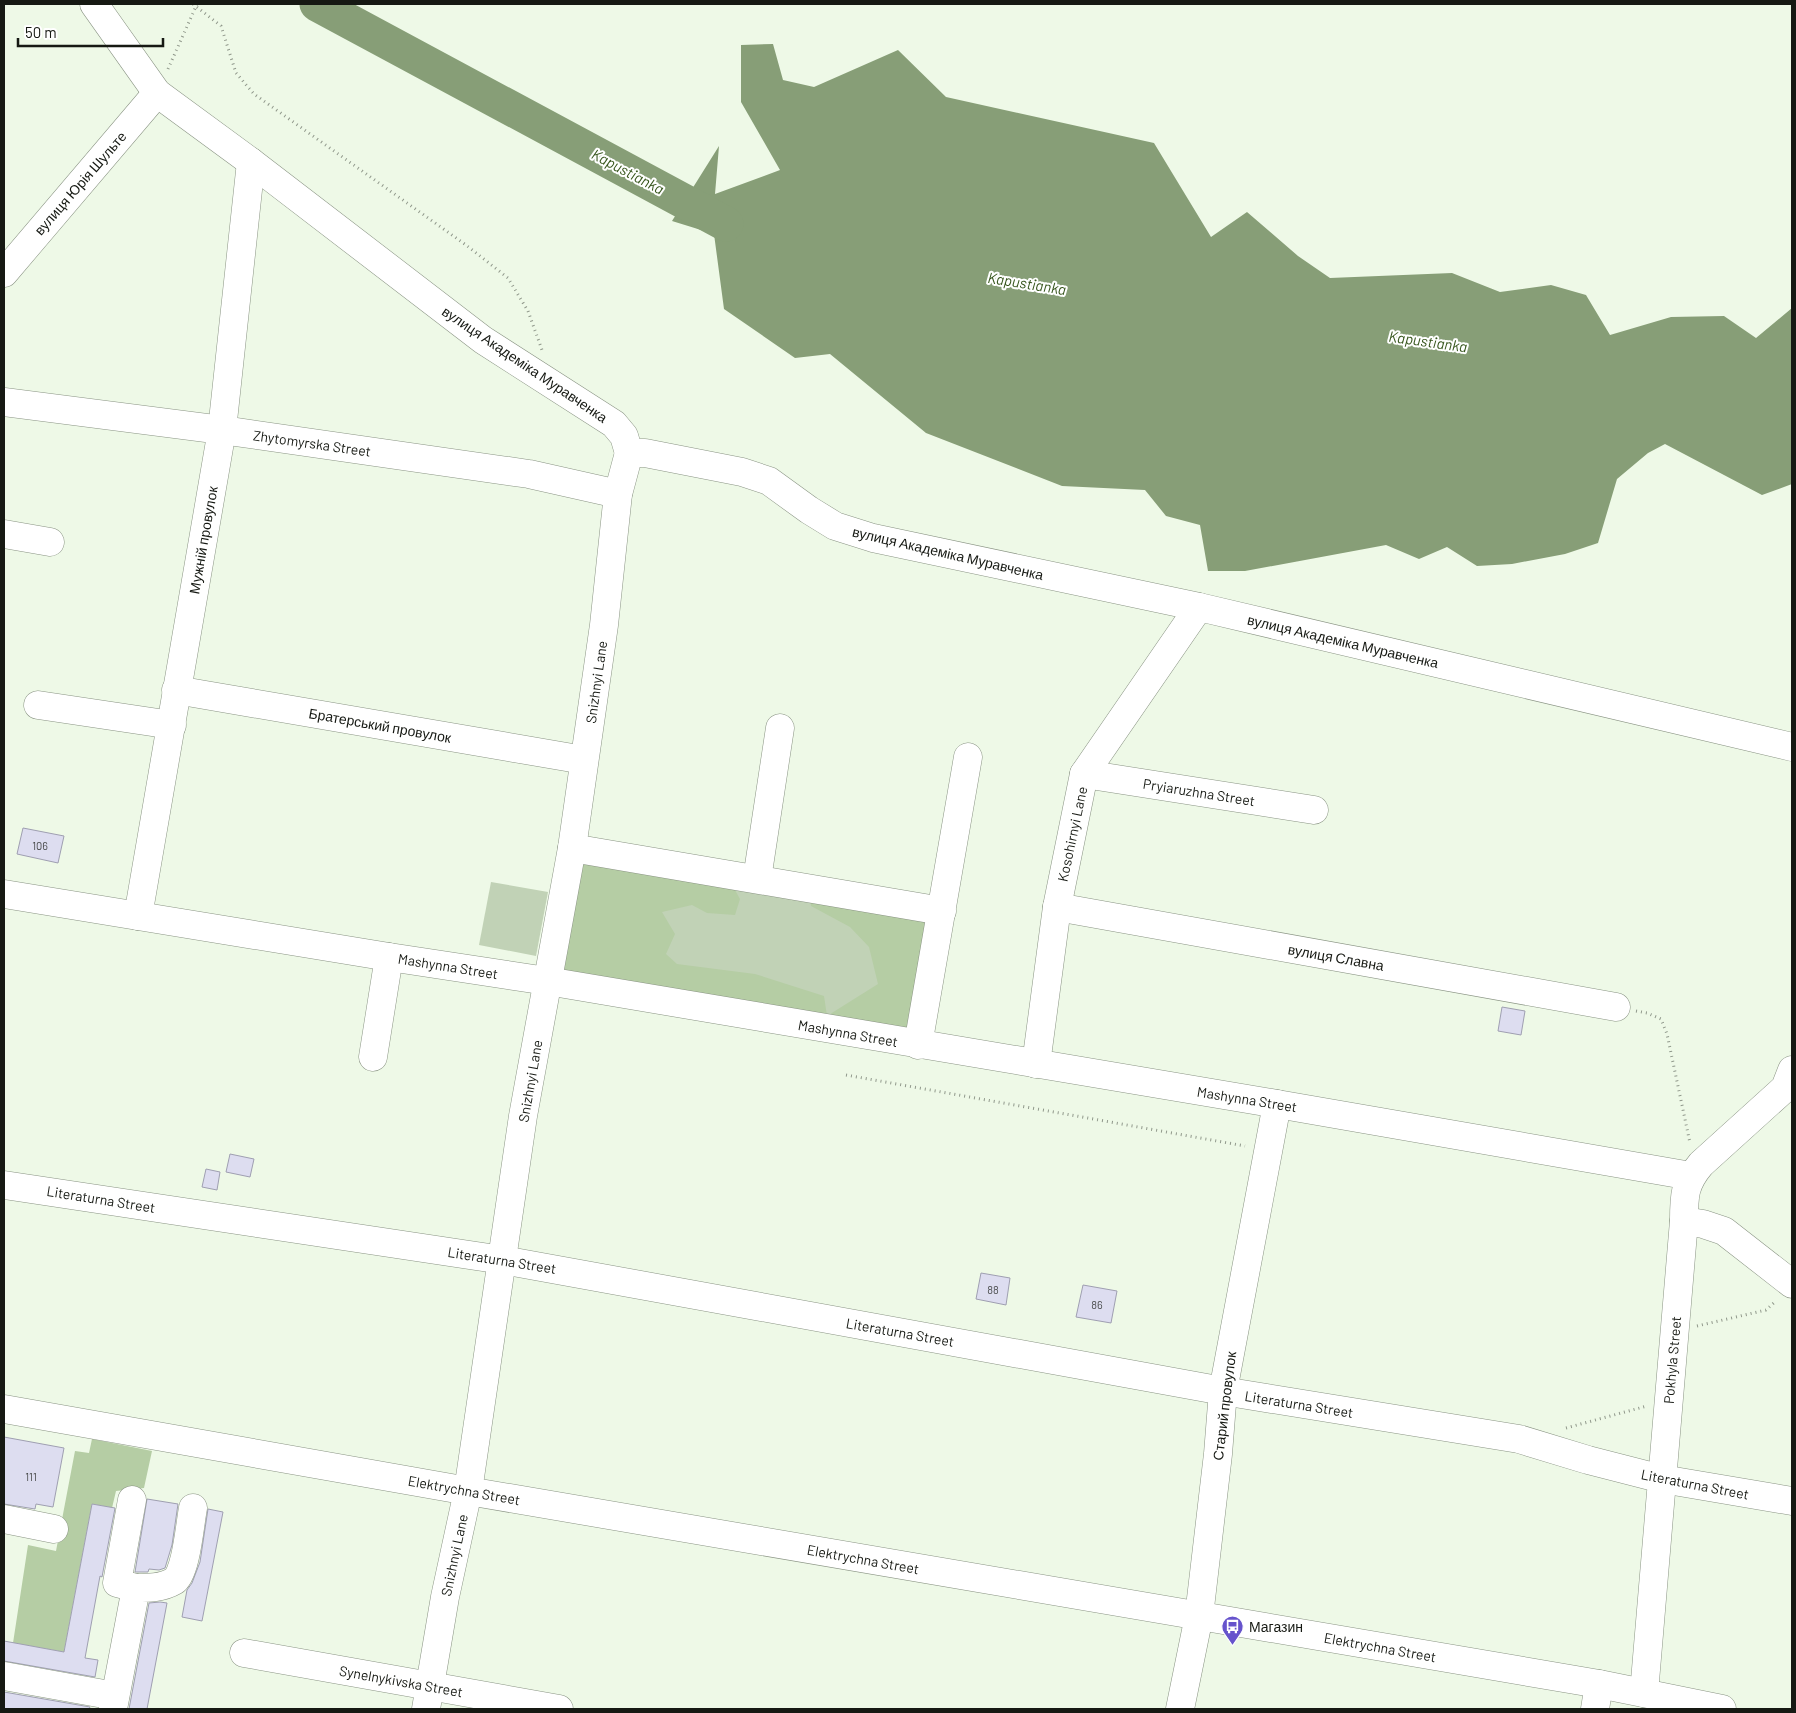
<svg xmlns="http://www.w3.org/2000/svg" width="1796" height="1713" font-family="Barlow,sans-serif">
	<rect width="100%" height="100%" fill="#eef9e7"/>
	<g fill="#c1d2b6">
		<path d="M580,853L934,918L914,1031L561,971Z"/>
		<path d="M491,882L548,892L536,956L479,945Z"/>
	</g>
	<g fill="#b5cda4">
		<path d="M580,853L730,881L740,899L735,915L707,913L692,905L662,912L675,934L666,954L677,964L755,974L824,996L827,1016L878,984L869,947L850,927L811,906L810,895L934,918L914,1031L561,971Z"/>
		<path d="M92,1439L152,1451L144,1488L116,1491L112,1508L92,1504L64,1652L13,1643L28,1545L56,1551L75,1451L89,1453Z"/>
	</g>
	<path fill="#879e77" d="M773,44L783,80L814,87L898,50L946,97L1154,143L1211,237L1247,212L1298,256L1330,278L1452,273L1500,292L1551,285L1586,295L1610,335L1671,317L1724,316L1756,338L1792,308V484L1762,495L1665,444L1648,453L1617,479L1598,543L1565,554L1512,564L1477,566L1447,547L1419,559L1386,545L1245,571H1208L1200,525L1166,516L1145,490L1062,486L926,433L830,354L795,358L724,309L714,234L672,221L719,146L715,194L780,170L741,102V45Z"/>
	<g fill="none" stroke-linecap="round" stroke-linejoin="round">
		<path stroke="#879e77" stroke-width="35" d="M317,4L726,224"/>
	</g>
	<g fill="#ddddf0" stroke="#9f9fb1">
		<path d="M23,828L64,836L58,863L17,854Z"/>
		<path d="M1502,1007L1525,1011L1521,1035L1498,1031Z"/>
		<path d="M230,1154L254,1159L250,1177L226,1172Z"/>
		<path d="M206,1169L220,1172L217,1190L202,1187Z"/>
		<path d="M981,1273L1010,1278L1006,1305L976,1299Z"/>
		<path d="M1083,1285L1117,1291L1111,1323L1076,1317Z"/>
		<path d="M4,1437L64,1448L53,1507L36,1504L35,1509L4,1504Z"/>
		<path d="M147,1499L178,1504L172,1545L165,1568L159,1570L149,1569L148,1572H135Z"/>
		<path d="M92,1504L115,1508L102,1577L100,1576L85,1658L98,1660L95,1677L4,1661V1641L64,1652Z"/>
		<path d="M208,1509L223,1512L202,1621L182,1617L187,1590L192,1583L200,1562Z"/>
		<path d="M160,1602L167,1603L147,1709H129L149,1603Z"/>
		<path d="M4,1692L90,1707L89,1709H4Z"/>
	</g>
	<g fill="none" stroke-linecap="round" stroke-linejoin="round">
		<defs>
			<g id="minor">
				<path d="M94,4L157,93L251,162L483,340L614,424L624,436L629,453H645L742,472L769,481L809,510L835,526L873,538L1199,607L1792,747"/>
				<path d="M4,273L157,93"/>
				<path d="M4,402L222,430L529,474L618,494"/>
				<path d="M4,534L50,542"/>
				<path d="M176,690L584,760"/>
				<path d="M38,705L172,725"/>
				<path d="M1084,774L1314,810"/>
				<path d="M572,848L942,911"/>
				<path d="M757,879L780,728"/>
				<path d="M4,894L389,957L547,981L1277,1104L1691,1176"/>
				<path d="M1057,907L1616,1007"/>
				<path d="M138,916L222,430L251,162"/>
				<path d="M918,1045L968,757"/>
				<path d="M373,1057L389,957"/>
				<path d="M1036,1064L1057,907L1084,774L1199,607"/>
				<path d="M4,1185L503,1260L1223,1391L1519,1439L1588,1460L1662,1479L1792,1501"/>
				<path d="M1684,1221L1703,1224L1724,1231L1792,1284"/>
				<path d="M4,1409L468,1491L1599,1684L1722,1709"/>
				<path d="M132,1500L117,1583L136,1588"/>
				<path d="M4,1519L54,1529"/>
				<path d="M244,1653L559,1709"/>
				<path d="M4,1676L115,1696"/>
				<path d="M1644,1693L1684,1221C1684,1196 1684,1184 1701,1164L1785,1088L1792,1070"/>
				<path d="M113,1709L136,1588C148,1588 162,1588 174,1581C186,1574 190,1523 193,1508"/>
				<path d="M426,1709L445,1597L468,1491L523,1116L572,848L604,625L618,494L629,453"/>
				<path d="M1180,1709L1199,1616L1218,1454L1223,1391L1277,1104"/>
				<path d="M1595,1709L1599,1684"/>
			</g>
		</defs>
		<use href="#minor" stroke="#8a9484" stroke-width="29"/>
		<g stroke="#90988b" stroke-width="3" stroke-dasharray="1 4" stroke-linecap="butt">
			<path d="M193,4L221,26L236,73L254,94L466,245L508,278L528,311L542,350"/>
			<path d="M168,69L197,4"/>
			<path d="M1636,1011L1647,1013L1661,1019L1667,1034L1690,1143"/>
			<path d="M846,1075L1245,1146"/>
			<path d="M1697,1326L1766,1310L1776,1301"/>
			<path d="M1566,1428L1647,1406"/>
		</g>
		<use href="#minor" stroke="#fff" stroke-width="28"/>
	</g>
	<defs>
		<symbol id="bus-pin" viewBox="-11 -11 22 30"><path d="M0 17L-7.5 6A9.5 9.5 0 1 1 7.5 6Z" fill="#6653cc" stroke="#fff"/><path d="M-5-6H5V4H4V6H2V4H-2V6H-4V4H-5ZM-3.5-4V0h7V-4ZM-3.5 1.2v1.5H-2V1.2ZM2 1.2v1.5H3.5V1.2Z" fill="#fff"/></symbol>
	</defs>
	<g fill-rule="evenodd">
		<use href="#bus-pin" x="1220" y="1614" width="25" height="34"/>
	</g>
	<g text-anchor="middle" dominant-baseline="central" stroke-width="4" stroke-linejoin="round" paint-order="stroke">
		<g font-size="11" fill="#484a4a">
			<text x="40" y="845">106</text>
			<text x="993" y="1289">88</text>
			<text x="1097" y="1304">86</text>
			<text x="31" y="1476">111</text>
		</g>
		<g font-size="14" fill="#161913" stroke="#fff">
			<text transform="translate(80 183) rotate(-49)">вулиця Юрія Шульте</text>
			<text transform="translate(525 364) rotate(34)">вулиця Академіка Муравченка</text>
			<text transform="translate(312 443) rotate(8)">Zhytomyrska Street</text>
			<text transform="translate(203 540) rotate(-80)">Мужній провулок</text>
			<text transform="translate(948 553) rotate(13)">вулиця Академіка Муравченка</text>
			<text transform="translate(1343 641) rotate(13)">вулиця Академіка Муравченка</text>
			<text transform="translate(596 682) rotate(-82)">Snizhnyi Lane</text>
			<text transform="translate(380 725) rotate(10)">Братерський провулок</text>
			<text transform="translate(1199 792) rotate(9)">Pryiaruzhna Street</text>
			<text transform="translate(1072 834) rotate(-78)">Kosohirnyi Lane</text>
			<text transform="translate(1336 957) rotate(10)">вулиця Славна</text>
			<text transform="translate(448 966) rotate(9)">Mashynna Street</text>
			<text transform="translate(848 1033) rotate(10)">Mashynna Street</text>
			<text transform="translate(530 1081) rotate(-80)">Snizhnyi Lane</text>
			<text transform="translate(1247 1099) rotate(9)">Mashynna Street</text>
			<text transform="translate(101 1199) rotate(9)">Literaturna Street</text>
			<text transform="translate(502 1260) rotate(9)">Literaturna Street</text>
			<text transform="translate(900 1332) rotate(10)">Literaturna Street</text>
			<text transform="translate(1672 1360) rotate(-85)">Pokhyla Street</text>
			<text transform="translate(1299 1404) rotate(9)">Literaturna Street</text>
			<text transform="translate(1224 1406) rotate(-83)">Старий провулок</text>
			<text transform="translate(1695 1484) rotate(11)">Literaturna Street</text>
			<text transform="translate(464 1490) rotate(10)">Elektrychna Street</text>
			<text transform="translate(454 1555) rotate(-78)">Snizhnyi Lane</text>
			<text transform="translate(863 1559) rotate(10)">Elektrychna Street</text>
			<text transform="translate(1380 1647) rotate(10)">Elektrychna Street</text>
			<text transform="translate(401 1681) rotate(10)">Synelnykivska Street</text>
		</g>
		<g font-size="14" fill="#161913" stroke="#fff" text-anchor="start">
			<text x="1249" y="1626">Магазин</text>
		</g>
		<g font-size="15" font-style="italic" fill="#36551c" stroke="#fff">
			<text transform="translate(628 171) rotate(28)">Kapustianka</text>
			<text transform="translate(1027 283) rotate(9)">Kapustianka</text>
			<text transform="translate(1428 341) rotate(8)">Kapustianka</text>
		</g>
	</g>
	<rect width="1796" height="1713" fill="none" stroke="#161913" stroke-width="10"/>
	<path d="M18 38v8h145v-8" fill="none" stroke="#161913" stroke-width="2.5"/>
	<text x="25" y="38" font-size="15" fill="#161913" stroke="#ffffff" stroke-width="4" paint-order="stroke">50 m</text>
</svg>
